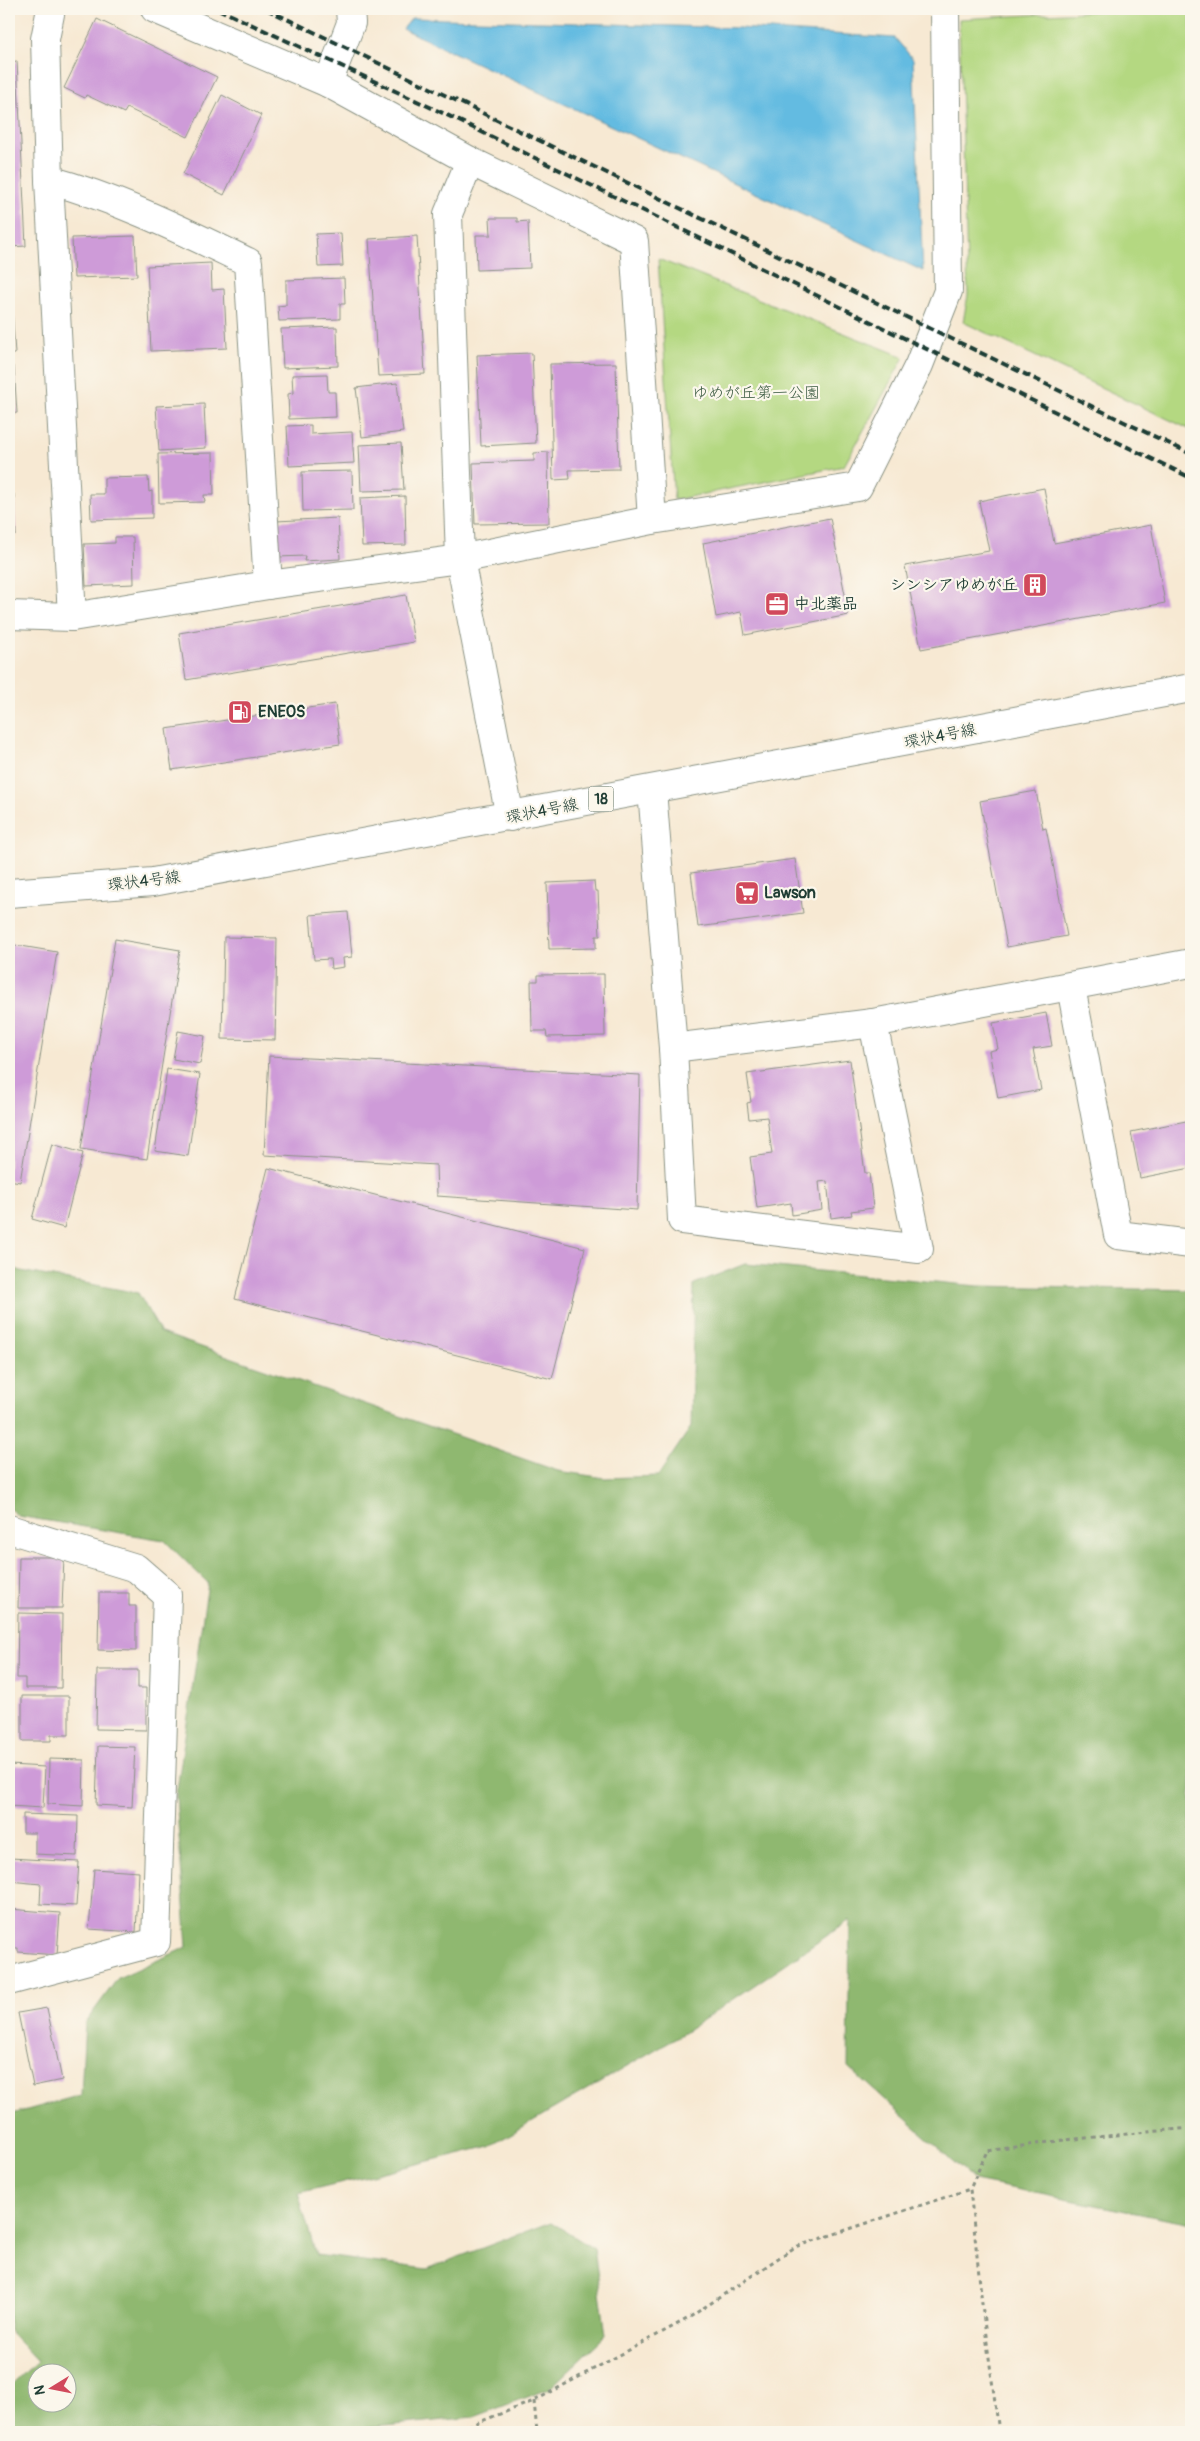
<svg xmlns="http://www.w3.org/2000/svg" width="1200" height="2441" font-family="Pangolin,'Klee One',sans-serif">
	<rect width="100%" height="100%" fill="#fbf7ec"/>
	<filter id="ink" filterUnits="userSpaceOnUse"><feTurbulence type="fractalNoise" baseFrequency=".02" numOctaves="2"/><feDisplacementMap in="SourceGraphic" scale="10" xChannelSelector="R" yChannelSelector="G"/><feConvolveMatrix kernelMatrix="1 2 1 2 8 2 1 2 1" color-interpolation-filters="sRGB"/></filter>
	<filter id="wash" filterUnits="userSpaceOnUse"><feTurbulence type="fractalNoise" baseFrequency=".0096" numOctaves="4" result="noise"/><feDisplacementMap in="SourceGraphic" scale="20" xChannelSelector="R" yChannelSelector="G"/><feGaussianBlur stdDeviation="1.12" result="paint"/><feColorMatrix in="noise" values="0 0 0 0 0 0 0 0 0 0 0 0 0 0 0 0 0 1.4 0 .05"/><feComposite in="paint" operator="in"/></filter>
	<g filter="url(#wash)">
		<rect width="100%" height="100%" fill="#f7e9d3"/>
		<g fill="#b4d881" stroke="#6a8a5a">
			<path d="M1136,9H1191V430L963,322L968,295L959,19Z"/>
			<path d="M658,259L904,357L844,466L674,500Z"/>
		</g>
		<path fill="#8fb86f" stroke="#577a52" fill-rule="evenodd" d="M745,1264L978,1286L1191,1290V2224L975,2181L848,2067L850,1920L687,2031L490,2146L298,2193L316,2255L427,2269L551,2222L594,2249L606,2335L549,2389L474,2417L325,2432H9V2388L37,2361L9,2331V2115L81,2095L85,2023L118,1978L187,1947L176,1796L208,1583L164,1540L18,1516L9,1508V1266L21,1271L138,1293L161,1333L558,1471L605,1478L658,1476L691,1427L694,1284ZM38,2374H68V2404H38Z"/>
		<path fill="#64bbe1" stroke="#427c8a" d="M412,18L739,28L895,38L913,59L923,271L403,29Z"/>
		<g id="blocks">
			<g fill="#ce9bd8">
				<path d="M97,19L217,77L188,137L127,108L124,113L86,95L85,98L64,88Z"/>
				<path d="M17,61L26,246L9,247V62Z"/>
				<path d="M222,95L261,115L224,195L183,174Z"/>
				<path d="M490,218H517V222L528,221L530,268L477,270L476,235H491Z"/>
				<path d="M341,233L343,266L318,267L316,234Z"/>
				<path d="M135,236L137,276L74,278L72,238Z"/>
				<path d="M417,236L425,374L378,376L369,239Z"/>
				<path d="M211,263L212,290L224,289L227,348L151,351L147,266Z"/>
				<path d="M344,278L345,304H340V319L279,321L278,306L286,305V280Z"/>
				<path d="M9,307H12L15,354H9Z"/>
				<path d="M337,327L338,366L283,368L281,329Z"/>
				<path d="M532,353L536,443L481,446L477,355Z"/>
				<path d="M616,363L619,469L569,470L570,479L553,480L550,364Z"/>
				<path d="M9,367H14L17,413L9,414Z"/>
				<path d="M327,374L328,392H335L336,417L289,419L288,394L293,393L292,375Z"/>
				<path d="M397,383L403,432L362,437L356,388Z"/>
				<path d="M204,404L206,448L159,451L156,406Z"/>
				<path d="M311,425V434L352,432L354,463L289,466L287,426Z"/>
				<path d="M401,443L404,490L361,491L359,445Z"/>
				<path d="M548,452L549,523L475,524L473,463L534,461V453Z"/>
				<path d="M213,453L214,495H204L205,502L159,503L158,454Z"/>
				<path d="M352,471L353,510L303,511L302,472Z"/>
				<path d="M148,477L149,492L152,491V518L91,520L90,494H104V478Z"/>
				<path d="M1044,488L1054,543L1151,525L1165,603L921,649L905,566L989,551L979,501Z"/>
				<path d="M9,494H14L16,535L9,536Z"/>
				<path d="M405,496L406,545L362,546L360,498Z"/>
				<path d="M338,518L340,559L304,561L305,556L278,557L276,521Z"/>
				<path d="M830,518L849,615L745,635L741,612L716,617L703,543Z"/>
				<path d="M115,537H133L134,584L86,586L84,544L115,543Z"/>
				<path d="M406,595L414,642L186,680L179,633Z"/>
				<path d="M335,704L340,744L172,770L166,729Z"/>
				<path d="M1036,791L1043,829L1046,828L1067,936L1007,947L980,801Z"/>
				<path d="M795,859L803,913L698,927L691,873Z"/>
				<path d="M594,881L595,891H598L600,936H596V948L549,949L547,883Z"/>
				<path d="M348,912L352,957L343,958L344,967L331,969L330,959L314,960L310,915Z"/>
				<path d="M224,937L277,938L275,1040L222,1039Z"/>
				<path d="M115,939L180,950L147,1159L81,1149Z"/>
				<path d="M9,944L57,952L20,1182L9,1180Z"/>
				<path d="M604,974L605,1036L547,1037L546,1031H532L531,981H538V975Z"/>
				<path d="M1046,1013L1052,1046L1033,1049L1041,1090L998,1098L989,1051L998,1049L993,1023Z"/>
				<path d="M178,1031L205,1036L200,1064L173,1059Z"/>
				<path d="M269,1056L640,1075L637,1210L437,1196L436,1165L264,1155Z"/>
				<path d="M850,1060L865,1173H869L873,1208L851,1211L852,1215L831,1218L827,1181L819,1182L822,1210L792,1215L791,1203L757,1208L750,1157L772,1154L767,1117L749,1119L747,1103L751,1102L747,1074Z"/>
				<path d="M167,1069L200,1074L188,1156L155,1151Z"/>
				<path d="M1191,1120V1168L1140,1178L1131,1132Z"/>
				<path d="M52,1144L83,1153L64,1228L32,1219Z"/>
				<path d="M268,1168L585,1248L552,1379L235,1299Z"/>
				<path d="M19,1557H64L62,1608H18Z"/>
				<path d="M99,1593H129V1606H136V1651L98,1650Z"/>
				<path d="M18,1613L62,1614L61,1688H25V1678H17Z"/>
				<path d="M97,1670H138V1688H146V1730L96,1729Z"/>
				<path d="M22,1696H69V1735H51V1741H22Z"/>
				<path d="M98,1746L135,1747L132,1807L96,1805Z"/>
				<path d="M49,1759L84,1760L83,1806L48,1804Z"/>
				<path d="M9,1765L45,1767L43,1808L9,1806Z"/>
				<path d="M23,1814L78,1816L77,1856L35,1854V1833H23Z"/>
				<path d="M10,1858L79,1862L76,1906L40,1904L41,1884L9,1881Z"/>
				<path d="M94,1869L139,1872L136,1932L89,1929Z"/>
				<path d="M9,1909L60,1913L57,1955L18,1952V1948H9Z"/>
				<path d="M47,2008L62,2080L33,2086L18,2013Z"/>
			</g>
		</g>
	</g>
	<g filter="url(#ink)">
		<use href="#blocks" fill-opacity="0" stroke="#8b9384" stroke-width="1"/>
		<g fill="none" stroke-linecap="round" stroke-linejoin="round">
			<defs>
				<g id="minor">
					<path d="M51,9L45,39L49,180L72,617"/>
					<path d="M155,9L328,83L470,161L634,241L652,520"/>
					<path d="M328,83L351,23L350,9"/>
					<path d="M470,161L448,214L460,559L510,817"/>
					<path d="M49,180C119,199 183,231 248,262L268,585"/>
					<path d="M9,615L72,617L268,585L460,559L652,520L858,487L919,365L948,291L945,9"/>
					<path d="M652,790L673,1048L682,1220L919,1249L873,1023"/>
					<path d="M1071,987L1118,1235L1191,1244"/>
					<path d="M673,1048L873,1023L1191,963"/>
					<path d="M9,1529L136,1568L167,1595L156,1942L9,1981"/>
				</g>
				<path id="primary" d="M9,893L153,882L1191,688"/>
			</defs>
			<use href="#minor" stroke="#8b9384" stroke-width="30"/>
			<use href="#primary" stroke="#8b9384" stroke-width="30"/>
			<g stroke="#8b9384" stroke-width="3" stroke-dasharray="4 4" stroke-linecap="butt">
				<path d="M534,2401L537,2432"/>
				<path d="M453,2432L534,2401L687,2319L795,2247L970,2189"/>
				<path d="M999,2432L983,2313L970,2189L987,2151L1064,2140L1191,2128"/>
			</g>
			<use href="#minor" stroke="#fff" stroke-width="28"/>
			<use href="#primary" stroke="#fff" stroke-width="28"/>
			<g stroke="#1f3d34" stroke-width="4" stroke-dasharray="8 4" stroke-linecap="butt">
				<path d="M218,9L445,114L1191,478"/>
				<path d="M266,9L1191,454"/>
			</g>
		</g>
	</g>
	<defs>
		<symbol id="building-square" viewBox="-11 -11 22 22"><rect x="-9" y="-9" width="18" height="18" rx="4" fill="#d1495b" stroke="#fbf7ec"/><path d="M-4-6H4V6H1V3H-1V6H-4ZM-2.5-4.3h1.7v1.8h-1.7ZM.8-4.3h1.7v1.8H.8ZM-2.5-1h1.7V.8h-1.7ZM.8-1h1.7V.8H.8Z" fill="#fff"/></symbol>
		<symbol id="office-square" viewBox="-11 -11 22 22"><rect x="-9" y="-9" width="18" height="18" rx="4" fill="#d1495b" stroke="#fbf7ec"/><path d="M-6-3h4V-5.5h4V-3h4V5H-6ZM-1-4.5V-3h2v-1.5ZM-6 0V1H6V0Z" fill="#fff"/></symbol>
		<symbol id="fuel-square" viewBox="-11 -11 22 22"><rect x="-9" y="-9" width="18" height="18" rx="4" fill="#d1495b" stroke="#fbf7ec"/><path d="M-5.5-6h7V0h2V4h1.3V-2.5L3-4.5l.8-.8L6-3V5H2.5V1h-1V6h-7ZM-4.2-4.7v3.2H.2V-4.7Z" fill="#fff"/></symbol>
		<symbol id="supermarket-square" viewBox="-11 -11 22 22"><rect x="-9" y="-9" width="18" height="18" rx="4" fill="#d1495b" stroke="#fbf7ec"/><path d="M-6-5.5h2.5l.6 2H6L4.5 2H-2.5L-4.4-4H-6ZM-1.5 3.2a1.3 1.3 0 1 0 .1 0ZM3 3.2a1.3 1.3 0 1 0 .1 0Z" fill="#fff"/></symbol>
	</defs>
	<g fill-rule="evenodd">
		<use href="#building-square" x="1021" y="571" width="28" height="28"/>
		<use href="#office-square" x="763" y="590" width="28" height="28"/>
		<use href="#fuel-square" x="226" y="698" width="28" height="28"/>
		<use href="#supermarket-square" x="733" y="879" width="28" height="28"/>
	</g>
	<g text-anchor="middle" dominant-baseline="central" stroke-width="4.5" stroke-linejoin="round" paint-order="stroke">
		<rect fill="#fbf7ec" stroke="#61756b" stroke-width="1" x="588.5" y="786.5" width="25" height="25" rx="4"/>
		<g font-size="15" font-weight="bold" fill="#1f3d34">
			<text x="601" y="799">18</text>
		</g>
		<g font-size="16" fill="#3d5c43" stroke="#fbf7ec">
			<text x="756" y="393">ゆめが丘第一公園</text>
		</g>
		<g font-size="16" font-weight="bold" fill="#1f3d34" stroke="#fbf7ec" text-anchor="start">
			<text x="1018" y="585" text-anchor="end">シンシアゆめが丘</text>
			<text x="794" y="604">中北薬品</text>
			<text x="258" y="712">ENEOS</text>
			<text x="764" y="893">Lawson</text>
		</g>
		<g font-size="16" fill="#1f3d34" stroke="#fbf7ec">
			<text transform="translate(940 736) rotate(-11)">環状4号線</text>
			<text transform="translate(542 811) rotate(-11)">環状4号線</text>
			<text transform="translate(144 881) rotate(-7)">環状4号線</text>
		</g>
	</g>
	<rect width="1200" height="2441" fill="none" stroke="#fbf7ec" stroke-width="30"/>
	<g transform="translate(52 2388) rotate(260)"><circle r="24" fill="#fbf7ec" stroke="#a3ada2"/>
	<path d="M0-4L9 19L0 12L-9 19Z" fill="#d1495b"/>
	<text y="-8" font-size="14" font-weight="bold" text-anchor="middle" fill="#1f3d34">N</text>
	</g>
</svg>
